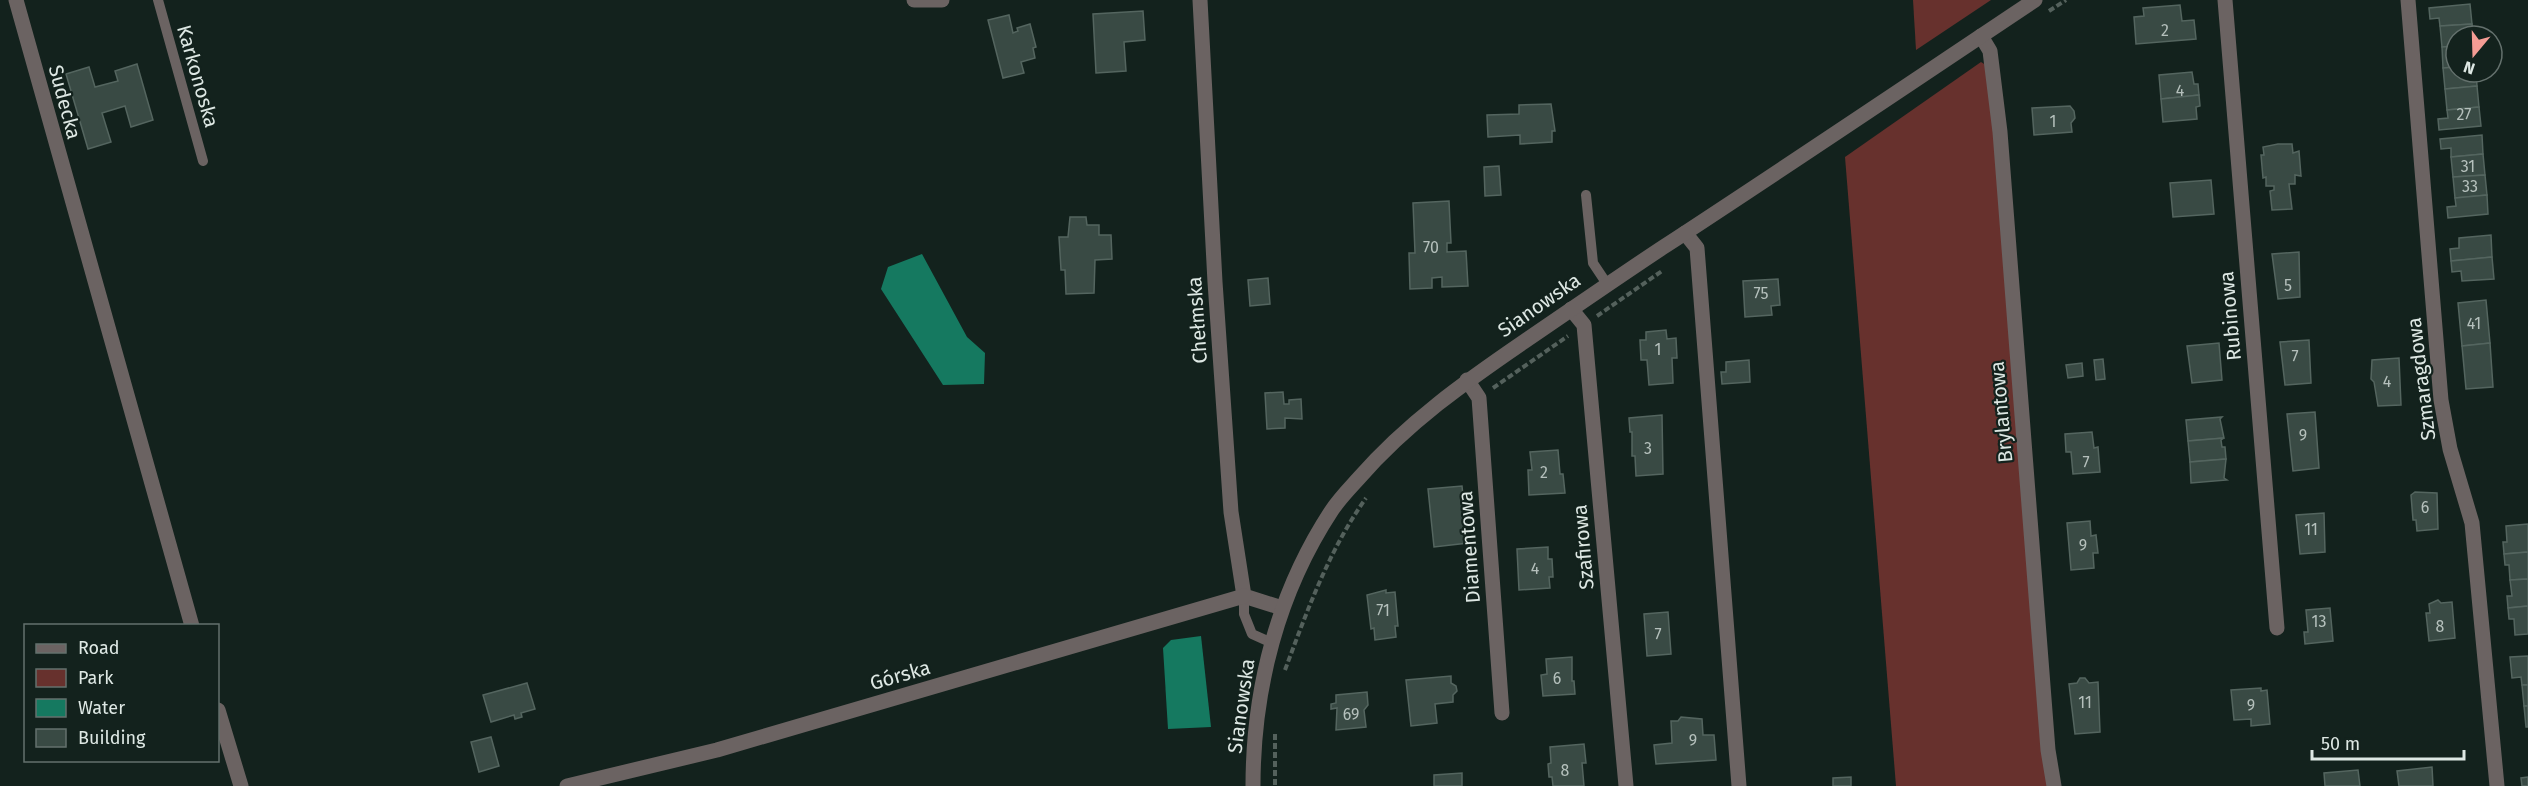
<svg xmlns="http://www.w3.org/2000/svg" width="2528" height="786" font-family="'Fira Sans',sans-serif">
	<rect width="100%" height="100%" fill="#13221d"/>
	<g fill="#67312d">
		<path d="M1913,0H1991L1916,50Z"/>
		<path d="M1981,62L1989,67L2049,786H1896L1845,157Z"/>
	</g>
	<g fill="#157960">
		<path d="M922,254L967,337L985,353L984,384L943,385L881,289L888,267Z"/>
		<path d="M1201,636L1211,727L1168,729L1163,648L1171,640Z"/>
	</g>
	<g fill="#394a44" stroke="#54655f" stroke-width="1.5">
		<path d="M2470,4L2472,24L2440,26L2439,18L2430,19L2429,8Z"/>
		<path d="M2180,5L2182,21L2194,20L2196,39L2136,44L2134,17L2144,16L2143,8Z"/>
		<path d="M1143,11L1145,40L1124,42L1126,71L1096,73L1093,14Z"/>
		<path d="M1009,15L1013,33L1018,31L1017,28L1030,24L1036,47L1033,48L1035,58L1021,62L1024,73L1003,78L988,20Z"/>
		<path d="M2472,24L2473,36H2456V46L2442,47L2440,26Z"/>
		<path d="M2456,46V67L2443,68L2442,47Z"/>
		<path d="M137,64L153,120L131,127L125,106L102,113L111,142L88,149L66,74L89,67L95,87L118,81L115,71Z"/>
		<path d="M2456,67V72H2476L2477,86L2445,89L2443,68Z"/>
		<path d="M2192,72L2194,84H2198L2199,95L2161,99L2159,75Z"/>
		<path d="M2477,86L2479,107L2447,110L2445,89Z"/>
		<path d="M2199,95L2200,106L2196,107L2197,119L2163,122L2161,99Z"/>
		<path d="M1551,104L1555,131H1552V142L1520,144V135L1488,137L1487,115L1519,114V105Z"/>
		<path d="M2070,106L2074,111L2075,118L2071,123L2072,132L2034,135L2032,108Z"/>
		<path d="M2479,107L2481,126L2439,130L2438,119L2448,118L2447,110Z"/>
		<path d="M2482,135L2483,154L2451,157V148L2441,149L2440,139Z"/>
		<path d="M2278,144H2292L2293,153L2299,151L2301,176L2295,175V184H2289L2292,209L2272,210L2270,191L2274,190V186H2266V177L2263,178L2261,155H2264L2263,147Z"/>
		<path d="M2483,154L2485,175L2453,177L2451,157Z"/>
		<path d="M1499,166L1501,195L1485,196L1484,167Z"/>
		<path d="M2485,175L2487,195L2455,198L2453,177Z"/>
		<path d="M2211,180L2214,214L2173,217L2170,183Z"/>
		<path d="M2487,195L2488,214L2448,218L2447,207L2456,206L2455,198Z"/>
		<path d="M1449,201L1451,243H1447V252L1466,251L1468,286L1442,287V277L1432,278V288L1410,289L1409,253H1415L1413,203Z"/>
		<path d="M1070,217H1086L1087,225H1099V235H1111L1112,259L1095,260L1094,293L1066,294L1065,270H1061L1059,237H1068Z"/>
		<path d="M2491,235L2492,257L2451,261L2450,249L2459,248V238Z"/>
		<path d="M2299,252L2300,297L2278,299L2272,254Z"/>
		<path d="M2492,257L2494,279L2462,281L2461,271L2452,272L2451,261Z"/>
		<path d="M1268,278L1270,304L1250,306L1248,280Z"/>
		<path d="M1778,279L1780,305L1771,306L1772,315L1745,317L1743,281Z"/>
		<path d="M2486,300L2490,343L2462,346L2458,303Z"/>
		<path d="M1666,330L1667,339L1676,338L1677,358H1672L1673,383L1649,385L1647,360H1641L1640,340H1646V332Z"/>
		<path d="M2309,340L2311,383L2285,385L2280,342Z"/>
		<path d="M2219,343L2222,380L2192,383L2187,346Z"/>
		<path d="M2490,343L2493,387L2466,389L2462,346Z"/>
		<path d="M2399,358L2401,405L2378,406L2374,382L2371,379L2372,360Z"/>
		<path d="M2103,359L2105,379L2096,380L2094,360Z"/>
		<path d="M1749,360L1750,382L1722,384L1721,372H1726V362Z"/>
		<path d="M2082,363L2083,376L2068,378L2066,365Z"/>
		<path d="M1283,392L1284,404H1289V400L1301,399L1302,419L1285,418V428L1267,429L1265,393Z"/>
		<path d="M2315,412L2319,468L2293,471L2287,414Z"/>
		<path d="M1662,415L1663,474L1636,476L1635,456H1632V432H1630L1629,418Z"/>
		<path d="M2222,417L2220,419L2224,438L2188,441L2186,420Z"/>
		<path d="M2092,432L2094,448L2098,447L2100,472L2073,474L2071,452H2066L2065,434Z"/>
		<path d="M2224,438L2221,440L2222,447H2225L2226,459L2190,462L2188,441Z"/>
		<path d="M1558,450L1560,474H1563L1565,493L1529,495L1528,470H1532L1530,452Z"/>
		<path d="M2226,459L2224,478L2227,480L2191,483L2190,462Z"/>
		<path d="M1462,486L1468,543L1434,547L1428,489Z"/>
		<path d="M2415,492L2437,493L2438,529L2417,531L2416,520H2413L2411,495Z"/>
		<path d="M2324,513L2325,552L2300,554L2296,515Z"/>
		<path d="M2090,521L2091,536L2096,535L2098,553H2093L2094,568L2071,570L2067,523Z"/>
		<path d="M2528,524V552L2504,554L2503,542H2507L2506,526Z"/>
		<path d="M1548,547V559H1552L1553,577H1549L1550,588L1519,590L1517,549Z"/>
		<path d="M2528,552V579L2510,580L2509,565H2505L2504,554Z"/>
		<path d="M2528,579V606L2508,608L2507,596H2512L2510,580Z"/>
		<path d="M1386,590V593L1395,592L1398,626H1395L1396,637L1375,640L1374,628L1371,629L1367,595Z"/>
		<path d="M2438,600L2441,603L2452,602L2455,638L2429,641L2426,613H2430L2429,604Z"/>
		<path d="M2528,606V634L2515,635L2514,619H2509L2508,608Z"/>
		<path d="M2330,608L2333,641L2305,644L2304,632H2308L2306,610Z"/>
		<path d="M1668,612L1671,654L1647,656L1644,614Z"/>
		<path d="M2528,656V685H2522L2521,677L2512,678L2510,657Z"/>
		<path d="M1572,657V681H1574L1575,694L1543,696L1541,675L1547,674L1546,659Z"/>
		<path d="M1451,676V683L1456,686L1457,691L1453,695V702L1435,704L1437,723L1411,726L1406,680Z"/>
		<path d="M2080,678H2085L2089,683L2098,682L2100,732L2075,734L2069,684L2077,683Z"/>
		<path d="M527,683L535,709L521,713L522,717L515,719L514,715L491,722L483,695Z"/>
		<path d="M2522,685H2528V706H2524Z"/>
		<path d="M2261,688V691L2267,690L2270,724L2251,726V719L2234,720L2231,690Z"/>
		<path d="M1367,692L1368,705L1364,710L1366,727L1336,730L1337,708L1331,709V704L1336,703V695Z"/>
		<path d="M2524,706H2528V727H2526Z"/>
		<path d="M1681,717L1702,719L1703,735H1714L1716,760L1656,764L1654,745L1672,743L1671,721H1678Z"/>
		<path d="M491,737L499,766L479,772L471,742Z"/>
		<path d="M1584,744L1586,763H1582L1584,786H1553L1552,777H1549L1548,764L1551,763L1550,747Z"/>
		<path d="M2432,767L2433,786H2399L2397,771Z"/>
		<path d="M2358,770L2360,786H2325L2324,773Z"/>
		<path d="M1462,773V786H1434V775Z"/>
		<path d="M1851,777V786H1833V778Z"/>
		<path d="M2528,777V786H2522L2521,778Z"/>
	</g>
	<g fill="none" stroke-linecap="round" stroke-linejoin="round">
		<g stroke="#54615c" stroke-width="4" stroke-dasharray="6 3" stroke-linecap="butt">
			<path d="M2049,11L2066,0"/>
			<path d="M1597,316L1662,271"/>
			<path d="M1493,388L1568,336"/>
			<path d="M1285,670C1307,611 1329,550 1366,498"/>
			<path d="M1275,734V786"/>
		</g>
		<g stroke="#6b6362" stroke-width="10">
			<path d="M158,0L203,161"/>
			<path d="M1586,195L1593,263L1607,284"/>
			<path d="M1244,596V614L1252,634L1272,643"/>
		</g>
		<g stroke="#6b6362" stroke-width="15">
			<path d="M16,0L192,626"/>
			<path d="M914,0H942"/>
			<path d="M1200,0L1215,282L1231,512L1244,596L1282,608"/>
			<path d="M2225,0L2277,628"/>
			<path d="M2408,0L2441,400L2450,449L2472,523L2497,786"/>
			<path d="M1981,36L1990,51L2000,132L2048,750L2054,786"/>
			<path d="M1685,233L1697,248L1739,786"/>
			<path d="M1571,309L1584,325L1626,786"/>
			<path d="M1467,380L1479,398L1502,713"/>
			<path d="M218,710L241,786"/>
			<path d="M567,786L717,750L1244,596"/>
			<path d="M1253,786C1253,688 1278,592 1332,510C1340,498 1350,488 1359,478C1407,423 1465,382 1525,341C1572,309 1618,277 1665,246C1789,165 1912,82 2035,0"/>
		</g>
	</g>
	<g text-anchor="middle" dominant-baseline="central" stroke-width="4.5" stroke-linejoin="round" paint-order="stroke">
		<g font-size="16" fill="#b5c0bc">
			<text x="2165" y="30">2</text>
			<text x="2180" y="90">4</text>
			<text x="2464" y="114">27</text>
			<text x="2053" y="121">1</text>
			<text x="2468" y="166">31</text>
			<text x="2470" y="186">33</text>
			<text x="1431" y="247">70</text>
			<text x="2288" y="285">5</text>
			<text x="1761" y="293">75</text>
			<text x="2474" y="323">41</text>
			<text x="1658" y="349">1</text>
			<text x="2295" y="356">7</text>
			<text x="2387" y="381">4</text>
			<text x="2303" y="435">9</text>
			<text x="1648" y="448">3</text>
			<text x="2086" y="462">7</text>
			<text x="1544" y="472">2</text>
			<text x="2425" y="507">6</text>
			<text x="2311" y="529">11</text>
			<text x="2083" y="545">9</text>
			<text x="1535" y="568">4</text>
			<text x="1383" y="610">71</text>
			<text x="2319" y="621">13</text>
			<text x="2440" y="626">8</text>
			<text x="1658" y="634">7</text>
			<text x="1557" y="678">6</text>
			<text x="2085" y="702">11</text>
			<text x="2251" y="705">9</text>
			<text x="1351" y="714">69</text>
			<text x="1693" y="740">9</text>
			<text x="1565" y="770">8</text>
		</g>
		<g font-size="20" fill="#dee8e4" stroke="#13221d">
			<text transform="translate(198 76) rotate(74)">Karkonoska</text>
			<text transform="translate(65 102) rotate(75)">Sudecka</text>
			<text transform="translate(1539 305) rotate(-35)">Sianowska</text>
			<text transform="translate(2230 316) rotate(-95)">Rubinowa</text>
			<text transform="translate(1197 320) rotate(-94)">Chełmska</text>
			<text transform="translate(2421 379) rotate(-97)">Szmaragdowa</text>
			<text transform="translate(2001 412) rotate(-95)">Brylantowa</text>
			<text transform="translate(1469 547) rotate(-94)">Diamentowa</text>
			<text transform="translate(1583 547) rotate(-95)">Szafirowa</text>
			<text transform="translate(900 675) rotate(-16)">Górska</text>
			<text transform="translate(1241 706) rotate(-82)">Sianowska</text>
		</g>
	</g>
	<rect x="24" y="624" width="195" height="138" fill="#13221d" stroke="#64716d" stroke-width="1.5"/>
	<rect x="36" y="644" width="30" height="9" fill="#6b6362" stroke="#64716d" stroke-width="1.5"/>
	<text x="78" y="654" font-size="18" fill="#dee8e4">Road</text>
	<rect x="36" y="669" width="30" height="18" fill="#67312d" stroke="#64716d" stroke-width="1.5"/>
	<text x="78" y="684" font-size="18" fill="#dee8e4">Park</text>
	<rect x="36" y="699" width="30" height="18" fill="#157960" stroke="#64716d" stroke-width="1.5"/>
	<text x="78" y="714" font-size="18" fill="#dee8e4">Water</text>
	<rect x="36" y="729" width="30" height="18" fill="#394a44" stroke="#64716d" stroke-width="1.5"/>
	<text x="78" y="744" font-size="18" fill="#dee8e4">Building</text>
	<g transform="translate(2474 54) rotate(199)"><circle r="28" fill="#13221d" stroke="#64716d" stroke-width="1.5"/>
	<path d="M0-4.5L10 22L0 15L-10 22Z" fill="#f59c94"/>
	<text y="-9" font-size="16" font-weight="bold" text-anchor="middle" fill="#dee8e4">N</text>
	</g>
	<path d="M2312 750v9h152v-9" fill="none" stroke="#dee8e4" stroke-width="3"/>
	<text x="2321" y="750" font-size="18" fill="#dee8e4" stroke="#13221d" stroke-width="4.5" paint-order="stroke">50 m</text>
</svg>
